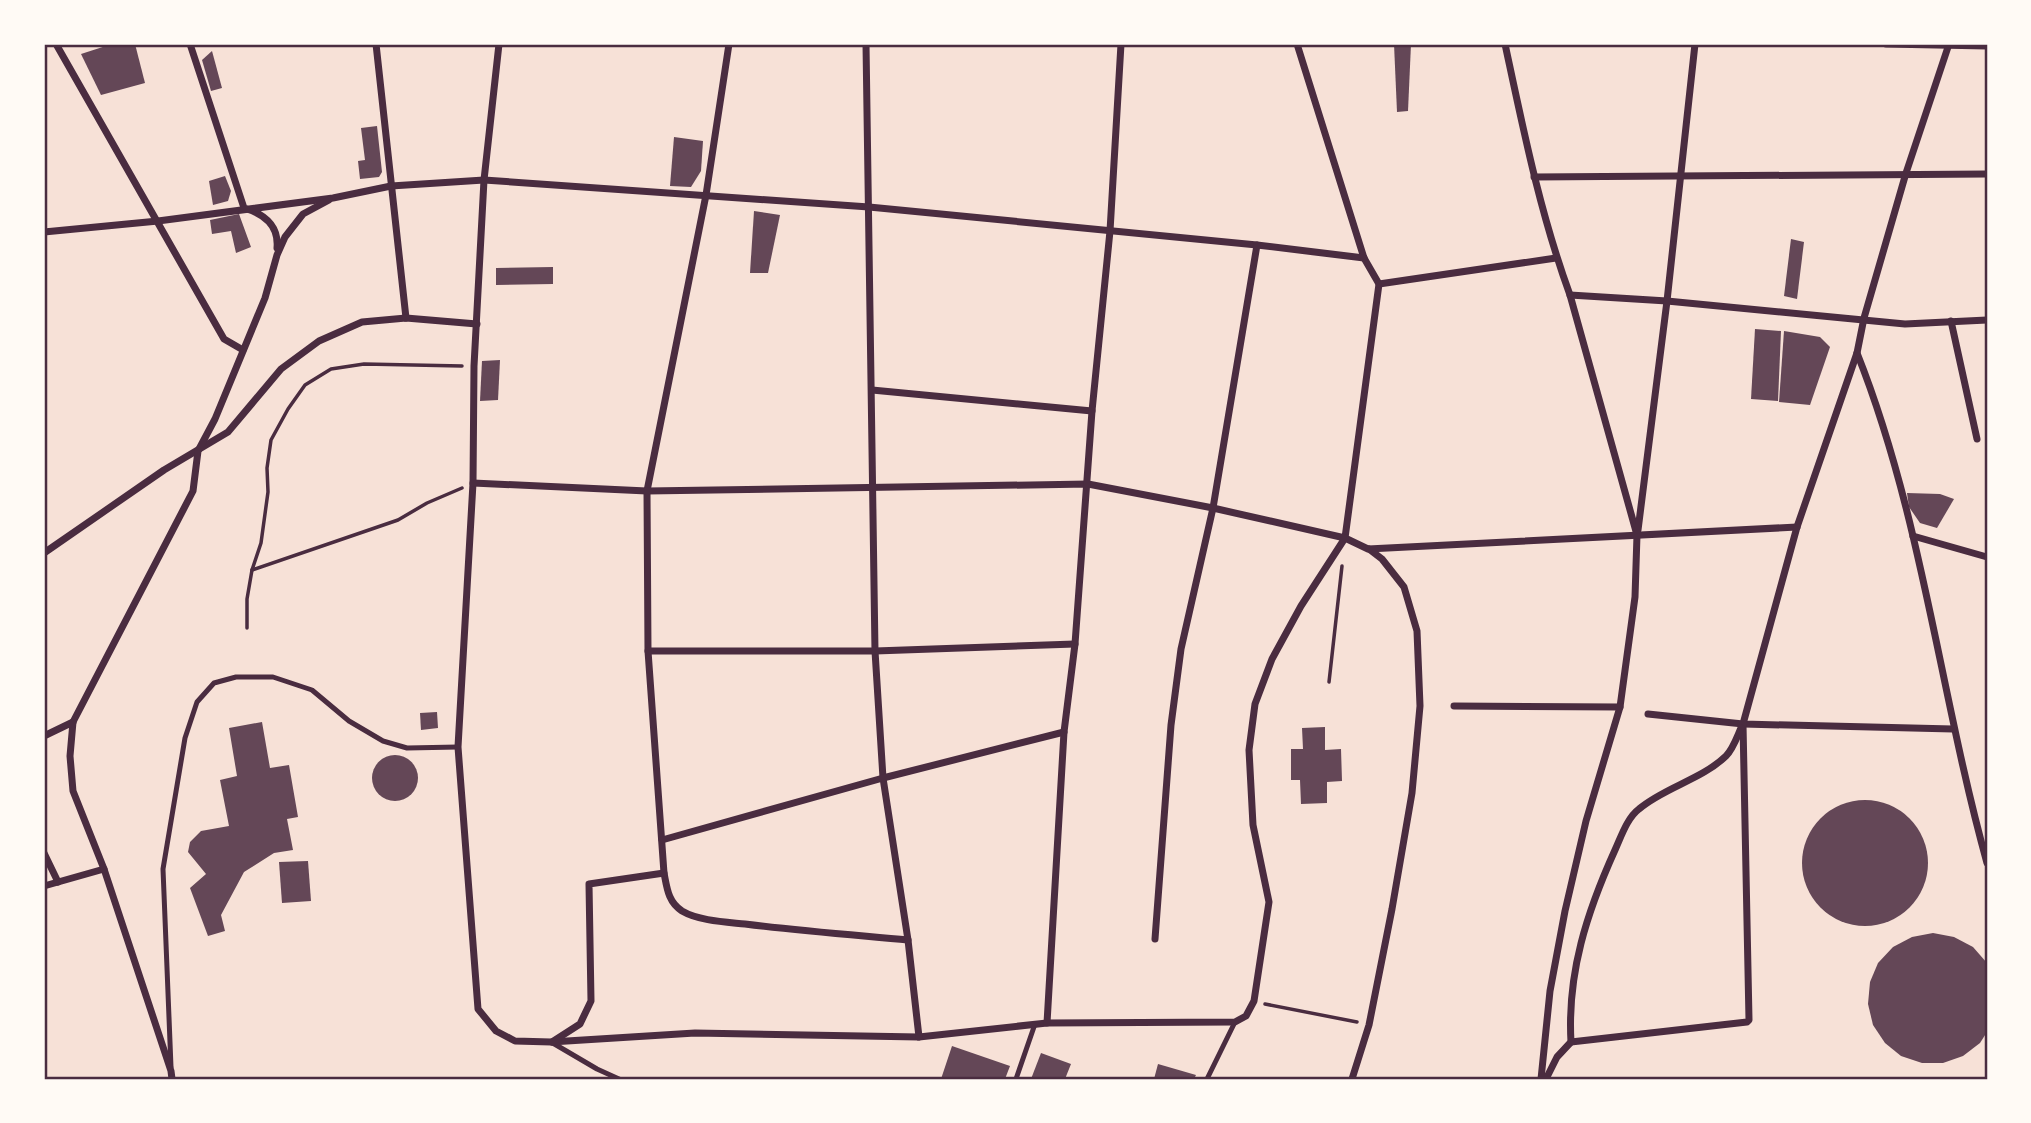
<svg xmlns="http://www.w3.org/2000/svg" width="2031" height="1123" font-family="'Noto Sans',sans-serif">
	<rect width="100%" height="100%" fill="#f7e1d7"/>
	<g fill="#644757">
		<path d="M112,44H135L145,83L101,95L81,54Z"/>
		<path d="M1394,44H1411L1408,111L1397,112Z"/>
		<path d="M212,51L222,88L211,91L202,60Z"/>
		<path d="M377,126L382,172L379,177L360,179L358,161L365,160L361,128Z"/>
		<path d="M674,137L703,141L701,171L691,187L670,186Z"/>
		<path d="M225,176L231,191L228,201L213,205L209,181Z"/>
		<path d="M754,211L780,215L768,273H750Z"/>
		<path d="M239,214L251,247L236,253L231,231L212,234L210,220Z"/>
		<path d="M1791,239L1804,242L1797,299L1784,296Z"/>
		<path d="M553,267V284L496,285V268Z"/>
		<path d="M1755,329L1781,331L1778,401L1751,399Z"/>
		<path d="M1784,331L1820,337L1830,347L1810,405L1779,402Z"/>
		<path d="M500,360L498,400L480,401L482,361Z"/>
		<path d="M1907,493L1940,494L1954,499L1937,528L1920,523L1909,507Z"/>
		<path d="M437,712L438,728L421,730L420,713Z"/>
		<path d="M262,722L270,768L289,765L298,817L287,819L293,850L274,853L244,872L221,915L225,931L208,936L190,888L206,874L188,852L190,842L201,831L229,826L220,780L237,776L229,728Z"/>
		<path d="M1325,727V750L1341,749L1342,781L1327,782V803L1301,804L1300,780H1291V749H1303L1302,728Z"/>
		<circle cx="395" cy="778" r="23"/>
		<circle cx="1865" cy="863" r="63"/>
		<path d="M308,861L311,901L282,903L279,862Z"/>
		<path d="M1933,933L1954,937L1973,947L1987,963V1032L1980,1043L1963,1056L1943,1063H1922L1901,1056L1885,1043L1873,1025L1868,1004L1870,982L1878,963L1893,947L1912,937Z"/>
		<path d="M952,1046L1010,1066L1005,1079H941Z"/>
		<path d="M1041,1053L1071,1064L1065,1079H1031Z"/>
		<path d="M1158,1064L1196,1075L1194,1079H1154Z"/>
	</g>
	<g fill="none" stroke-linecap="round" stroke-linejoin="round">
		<g stroke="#4a2c40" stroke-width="3.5">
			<path d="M252,570L398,520L427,503L462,488"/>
			<path d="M247,628V599L252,570L261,543L268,492L267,468L271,440L288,409L305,385L331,369L364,364L462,366"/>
			<path d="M1329,682L1342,566"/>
			<path d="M1265,1004L1357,1022"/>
		</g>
		<g stroke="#4a2c40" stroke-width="5">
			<path d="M551,1042L597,1069L619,1079"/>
			<path d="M171,1067L163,869L185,738L197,702L214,683L236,677H273L312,690L349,721L383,741L407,748L458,747"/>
			<path d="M1016,1079L1035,1024"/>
			<path d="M1207,1079L1235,1022"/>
		</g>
		<g stroke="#4a2c40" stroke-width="7">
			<path d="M56,44L224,339L243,350"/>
			<path d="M190,44L244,208C264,214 279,225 277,248"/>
			<path d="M376,44L406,318"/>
			<path d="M499,44L484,180L474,366L473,483L458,747L478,1009L496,1031L515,1041L551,1042L695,1033L919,1037L1047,1023L1235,1022L1246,1016L1254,1001L1269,902L1253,825L1249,750L1255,704L1272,659L1301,606L1345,538L1379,284L1364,258L1297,44"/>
			<path d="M729,44L706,195L647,491L648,651L664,873C667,888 668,902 682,911C699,921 726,922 745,924C800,931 854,935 908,940"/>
			<path d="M866,44L875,651L883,778L908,940L919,1037"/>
			<path d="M1505,44C1523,128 1540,213 1570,295L1637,535L1635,597L1620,707L1586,821L1565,911L1550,991L1541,1079"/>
			<path d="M1886,44L1987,46"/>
			<path d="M1534,177L1987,174"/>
			<path d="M44,232L158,221L333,198L391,186L484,180L869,207L1257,245L1364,258"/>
			<path d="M1379,284L1556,258"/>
			<path d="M1570,295L1667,301L1905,324L1987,320"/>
			<path d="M1951,321L1977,439"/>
			<path d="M1857,353C1922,516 1940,694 1987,863"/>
			<path d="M872,390L1092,411"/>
			<path d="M473,483L647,491L1088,484L1213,508L1345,538L1368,549L1797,527"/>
			<path d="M1638,530L1667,301L1695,44"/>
			<path d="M1913,536L1987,557"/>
			<path d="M44,553L164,470L228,432L281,369L319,341L362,322L406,318L477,324"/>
			<path d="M648,651H875L1075,644"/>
			<path d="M1454,706L1620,707"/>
			<path d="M1648,714L1743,724L1953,729"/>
			<path d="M44,736L73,722"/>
			<path d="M662,840L883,778L1064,732"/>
			<path d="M44,853L58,882"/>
			<path d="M44,886L104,869"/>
			<path d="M1155,939L1171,725L1181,649L1213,508L1257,245"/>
			<path d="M1047,1023L1064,732L1075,644L1092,411L1110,231L1121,44"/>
			<path d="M552,1042L580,1024L591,1001L589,884L664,873"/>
			<path d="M1571,1042L1747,1022L1749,1020L1743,724L1797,527L1857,353L1864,318L1906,173L1949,44"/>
			<path d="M172,1079L171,1071L104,869L73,791L70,756L73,722L193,491L198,451L215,419L265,298L277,255L285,237L303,214L329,200"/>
			<path d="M1352,1079L1369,1025L1392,909L1412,793L1420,706L1417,631L1404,587L1382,559L1369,549"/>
			<path d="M1546,1079L1557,1057L1571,1042C1567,973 1587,912 1615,850C1621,837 1627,818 1639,809C1665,787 1701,780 1726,756C1733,749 1737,737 1741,728"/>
		</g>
	</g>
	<rect width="2031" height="1123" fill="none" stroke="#fffaf5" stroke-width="91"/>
	<rect x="46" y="46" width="1940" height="1032" fill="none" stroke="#4a2c40" stroke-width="2.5"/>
</svg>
